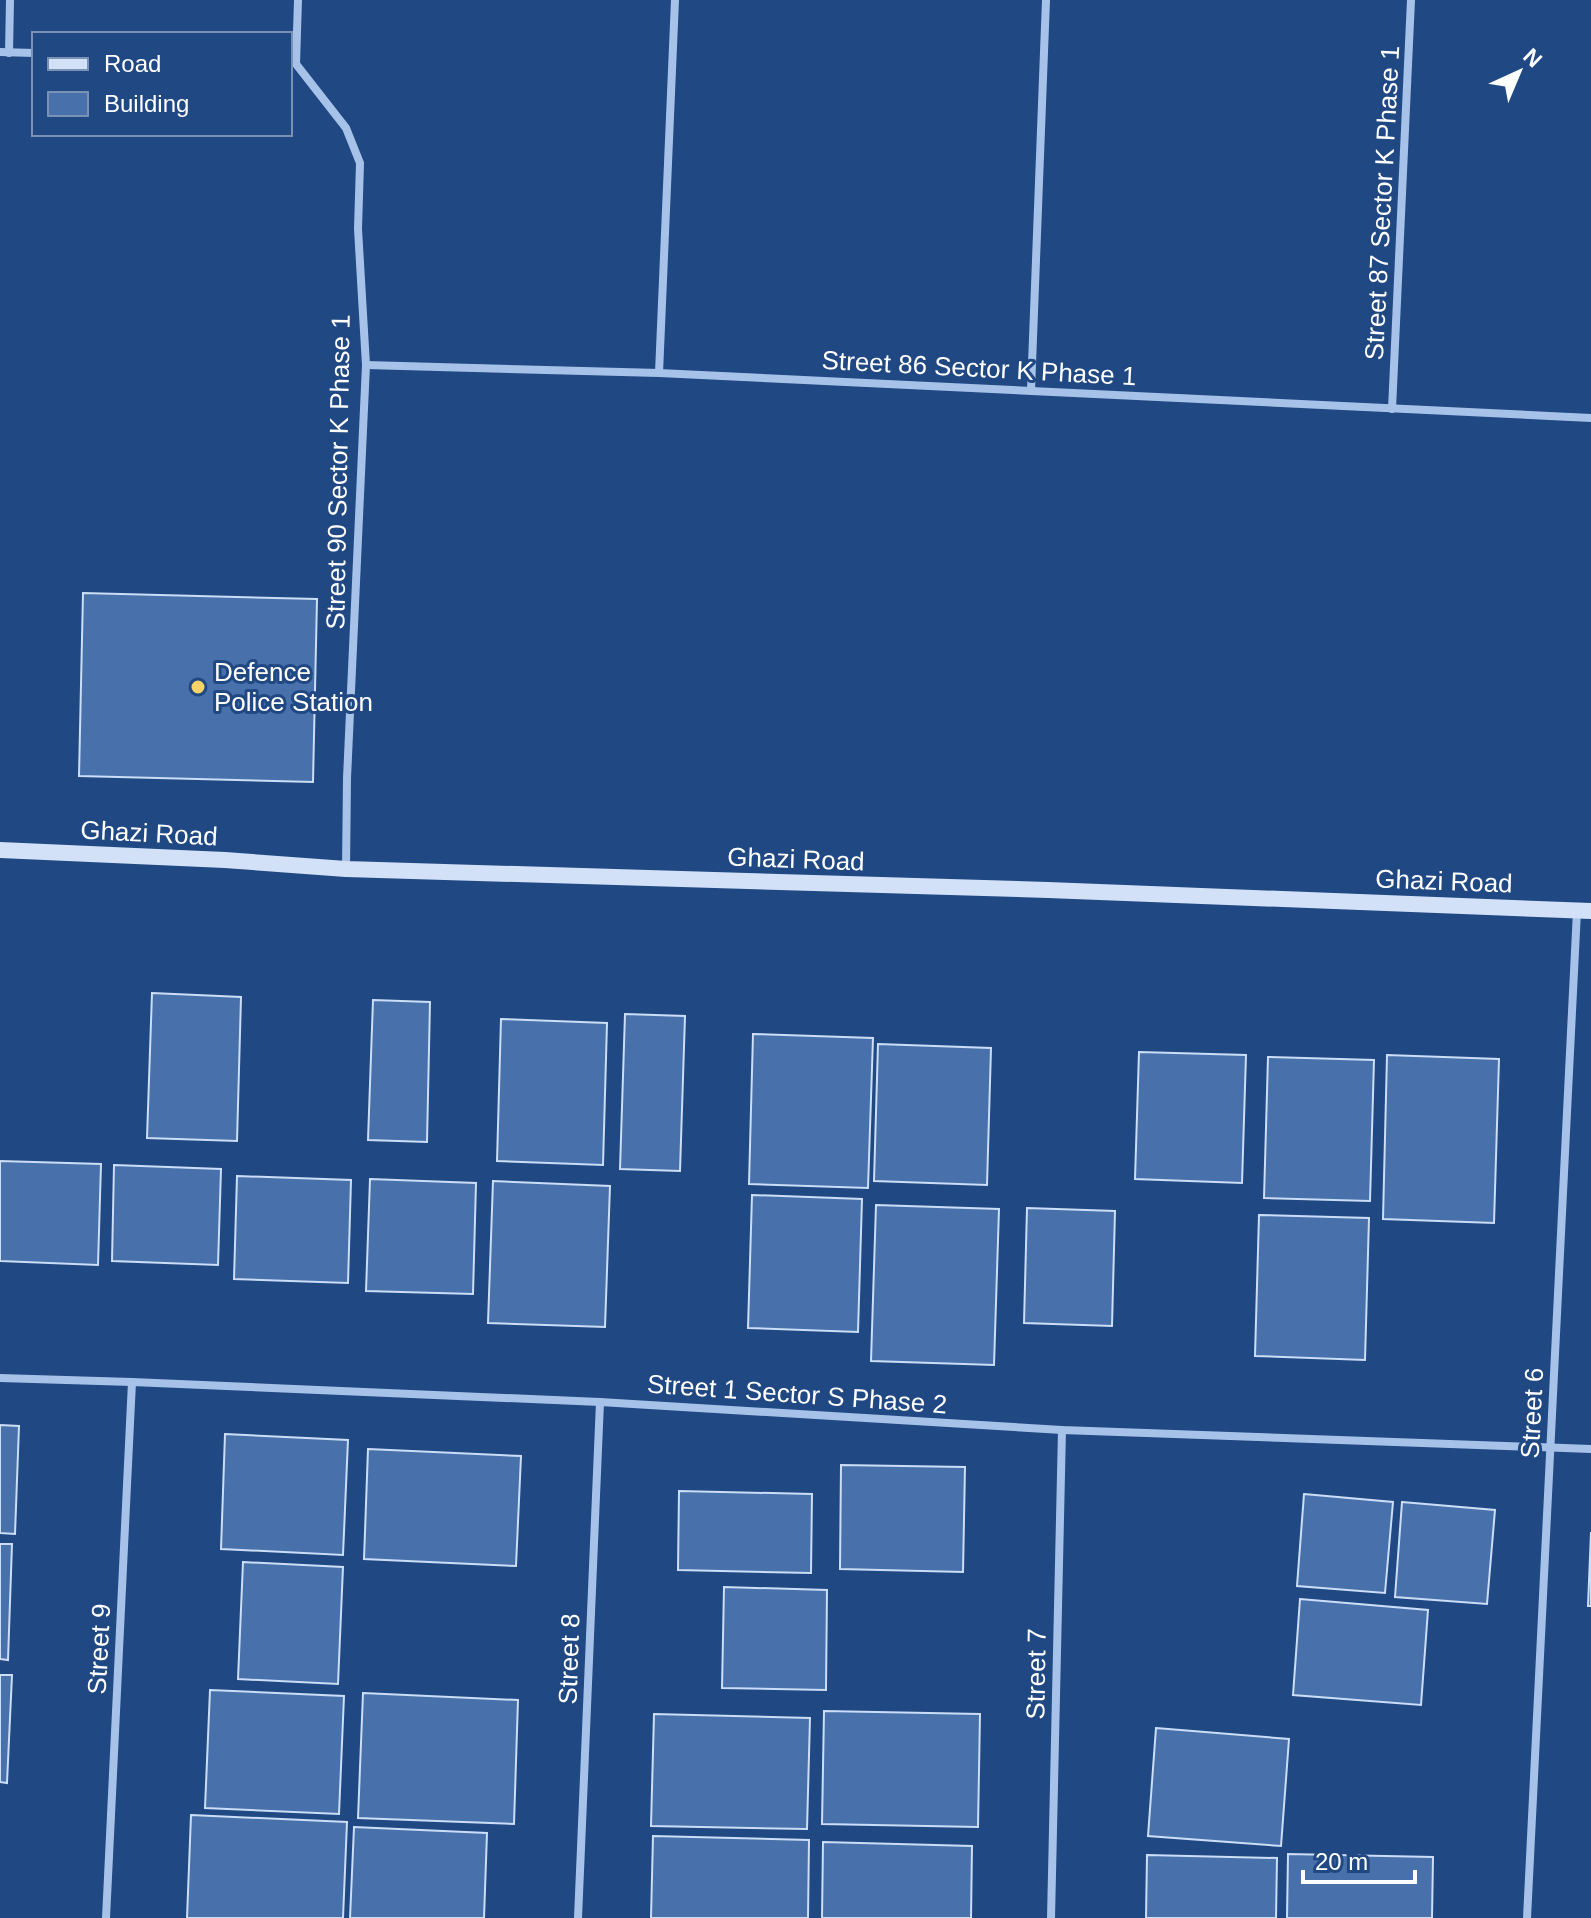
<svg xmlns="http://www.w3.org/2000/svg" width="1591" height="1918" font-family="Arial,sans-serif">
	<rect width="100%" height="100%" fill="#204883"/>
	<g fill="#4871ab" stroke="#cbddf7" stroke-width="2">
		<path d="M83,593L317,599L313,782L79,776Z"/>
		<path d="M152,993L241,997L237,1141L147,1138Z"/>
		<path d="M373,1000L430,1002L427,1142L368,1140Z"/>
		<path d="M625,1014L685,1016L680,1171L620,1169Z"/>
		<path d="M501,1019L607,1023L603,1165L497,1161Z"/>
		<path d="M753,1034L873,1038L868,1188L749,1184Z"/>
		<path d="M878,1044L991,1048L987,1185L874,1181Z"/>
		<path d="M1139,1052L1246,1055L1242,1183L1135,1179Z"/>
		<path d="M1387,1055L1499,1059L1494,1223L1383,1219Z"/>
		<path d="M1268,1057L1374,1060L1370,1201L1264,1198Z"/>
		<path d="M0,1161L101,1164L98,1265L0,1261Z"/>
		<path d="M114,1165L221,1169L218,1265L112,1261Z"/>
		<path d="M237,1176L351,1180L348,1283L234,1279Z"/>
		<path d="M370,1179L476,1183L473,1294L366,1291Z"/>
		<path d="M493,1181L610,1186L605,1327L488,1323Z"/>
		<path d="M752,1195L862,1199L858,1332L748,1328Z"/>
		<path d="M876,1205L999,1209L994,1365L871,1361Z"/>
		<path d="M1027,1208L1115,1211L1112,1326L1024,1323Z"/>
		<path d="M1259,1215L1369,1218L1365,1360L1255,1356Z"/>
		<path d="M0,1425L19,1426L15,1534L0,1533Z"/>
		<path d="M225,1434L348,1440L343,1555L221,1549Z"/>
		<path d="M368,1449L521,1456L516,1566L364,1559Z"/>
		<path d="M841,1465L965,1467L963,1572L840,1569Z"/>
		<path d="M679,1491L812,1494L811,1573L678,1570Z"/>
		<path d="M1304,1494L1393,1502L1385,1593L1297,1586Z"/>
		<path d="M1402,1502L1495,1510L1487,1604L1395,1597Z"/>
		<path d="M1591,1532V1606H1588Z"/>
		<path d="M0,1544H12L8,1660L0,1659Z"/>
		<path d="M243,1562L343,1567L338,1684L238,1679Z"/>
		<path d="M724,1587L827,1590L826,1690L722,1688Z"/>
		<path d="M1300,1599L1428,1610L1421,1705L1293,1695Z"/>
		<path d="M0,1675H12L7,1783L0,1782Z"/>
		<path d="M210,1690L344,1696L339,1814L205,1808Z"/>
		<path d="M363,1693L518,1700L514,1824L358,1818Z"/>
		<path d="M824,1711L980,1714L978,1827L822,1824Z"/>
		<path d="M654,1714L810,1718L807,1829L651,1826Z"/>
		<path d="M1156,1728L1289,1739L1281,1846L1148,1836Z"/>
		<path d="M191,1815L347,1822L343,1918H187Z"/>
		<path d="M354,1827L487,1833L484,1918H350Z"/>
		<path d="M653,1836L809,1840L808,1918H651Z"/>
		<path d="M823,1842L972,1846L971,1918H822Z"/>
		<path d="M1288,1854L1433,1857L1432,1918H1287Z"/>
		<path d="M1147,1855L1277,1858L1276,1918H1146Z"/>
	</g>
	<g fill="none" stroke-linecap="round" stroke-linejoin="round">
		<g stroke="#a7c2e9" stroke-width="8">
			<path d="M298,0L296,64L346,128L360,163L358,229L366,365L347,778L346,869"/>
			<path d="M0,52L34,53"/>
			<path d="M9,53L10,0"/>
			<path d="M366,365L659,373L1591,418"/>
			<path d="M659,373L675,0"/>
			<path d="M1031,390L1046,0"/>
			<path d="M1392,409L1411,0"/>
			<path d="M0,1378L132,1382L600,1402L1062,1430L1591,1449"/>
			<path d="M106,1918L132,1382"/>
			<path d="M578,1918L600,1402"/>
			<path d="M1051,1918L1062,1430"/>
			<path d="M1527,1918L1577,911"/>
		</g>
		<path stroke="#d2e1f7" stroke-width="16" d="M0,850L225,860L346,869L1048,890L1591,911"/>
	</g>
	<circle fill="#f7d267" stroke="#204883" stroke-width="3" cx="198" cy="687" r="8"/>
	<g text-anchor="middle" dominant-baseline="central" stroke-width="6" stroke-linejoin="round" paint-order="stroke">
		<g font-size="26" fill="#fff" stroke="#204883">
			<text transform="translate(1382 203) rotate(-87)">Street 87 Sector K Phase 1</text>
			<text transform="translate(979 368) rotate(3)">Street 86 Sector K Phase 1</text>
			<text transform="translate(338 472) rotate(-89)">Street 90 Sector K Phase 1</text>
			<text transform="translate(149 833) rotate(3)">Ghazi Road</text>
			<text transform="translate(796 859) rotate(2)">Ghazi Road</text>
			<text transform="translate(1444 881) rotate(2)">Ghazi Road</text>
			<text transform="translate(797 1394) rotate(4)">Street 1 Sector S Phase 2</text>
			<text transform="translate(1532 1413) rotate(-87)">Street 6</text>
			<text transform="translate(99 1649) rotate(-87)">Street 9</text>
			<text transform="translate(569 1659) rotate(-88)">Street 8</text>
			<text transform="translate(1036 1674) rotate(-89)">Street 7</text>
		</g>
		<g font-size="26" fill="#fff" stroke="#204883" text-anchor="start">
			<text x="214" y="672">Defence<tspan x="214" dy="30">Police Station</tspan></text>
		</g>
	</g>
	<rect x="32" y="32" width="260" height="104" fill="#204883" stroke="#7991b5" stroke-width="2"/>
	<rect x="48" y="58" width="40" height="12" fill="#d2e1f7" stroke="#7991b5" stroke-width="2"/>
	<text x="104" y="72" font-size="24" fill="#ffffff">Road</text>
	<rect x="48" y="92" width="40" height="24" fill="#4871ab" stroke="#7991b5" stroke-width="2"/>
	<text x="104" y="112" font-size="24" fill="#ffffff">Building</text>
	<g transform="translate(1519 72) rotate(44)" stroke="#204883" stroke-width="6" paint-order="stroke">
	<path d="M0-6L14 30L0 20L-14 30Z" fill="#ffffff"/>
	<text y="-12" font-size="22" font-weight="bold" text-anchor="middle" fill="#ffffff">N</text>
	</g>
	<path d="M1303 1870v12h112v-12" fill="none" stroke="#ffffff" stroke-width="4"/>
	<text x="1315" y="1870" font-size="24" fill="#ffffff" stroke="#204883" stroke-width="6" paint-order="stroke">20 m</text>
</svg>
